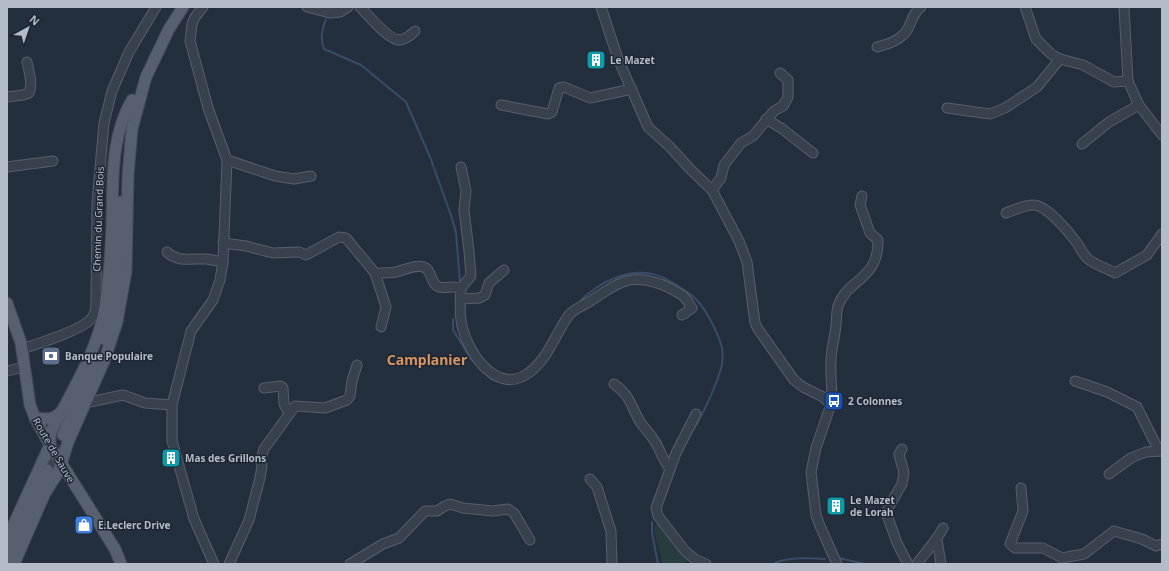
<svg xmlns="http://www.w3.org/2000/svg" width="1169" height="571" font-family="'Noto Sans',sans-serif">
	<rect width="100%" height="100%" fill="#242f3e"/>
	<path fill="#263c3f" d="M659,518L676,541L688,560L684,564H663L654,530Z"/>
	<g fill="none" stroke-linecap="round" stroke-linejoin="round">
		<g stroke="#394c67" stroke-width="2">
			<path d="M326,19C322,30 320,38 324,49L361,65L406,102L430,157L452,218L456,233L460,282"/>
			<path d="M581,300C599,283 626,268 652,274C660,275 668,280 675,284C694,295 701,302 712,323C718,335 725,349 722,363C722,368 719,373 718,378C710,400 700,420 687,440"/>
			<path d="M453,319V330L471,359L491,379L498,381"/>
			<path d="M652,522V533L658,564"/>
			<path d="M839,558L865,564"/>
			<path d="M773,564C785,557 811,558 825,559"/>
		</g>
		<path stroke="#3a4453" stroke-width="11" stroke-dasharray="11 5.5" stroke-linecap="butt" d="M47,470L63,435"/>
		<defs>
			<g id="minor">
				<path d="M203,7L195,17L192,24L190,41L208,108L227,160L223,262L220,280L213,300L191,331L172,405V441L194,519L214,564"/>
				<path d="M307,7L330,13L340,12L348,7"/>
				<path d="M360,7C368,15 387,38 398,40C404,40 411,35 415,31"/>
				<path d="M601,7L618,59L648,127L670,147L691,170L712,190L739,241L747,262L755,323L758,329L794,380L803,387L823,397L831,404L816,448L811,472L816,515L820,526L837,564"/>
				<path d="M1025,7L1036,39L1051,54L1060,59L1083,65L1114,82L1128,81"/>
				<path d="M1124,7L1128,81L1139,105L1162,135"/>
				<path d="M877,47C887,44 897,42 905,33C912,25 911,14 921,7"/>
				<path d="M7,97L23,95L29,93C33,83 29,72 27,62"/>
				<path d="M501,105L548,114L552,112L559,88L564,87L590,98L632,89"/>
				<path d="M947,108L990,114L1005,108L1037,87L1060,59"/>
				<path d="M766,119L781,128L813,153"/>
				<path d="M1082,144L1109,122L1139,105"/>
				<path d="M227,160L275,176L294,179L311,176"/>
				<path d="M7,167L53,161"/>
				<path d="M712,190L721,178L724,165L741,143L753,136L774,111L783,106L788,97V80L780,73"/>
				<path d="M1006,213C1014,210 1024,205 1033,205C1047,205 1069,232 1077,243C1080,248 1083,254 1087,258C1092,264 1107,268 1115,273L1147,255L1162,234"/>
				<path d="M223,243L246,246L273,253L299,252L306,255L339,237L346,238L375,273L386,307L381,327"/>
				<path d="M167,252C178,263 193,258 207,259C212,260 218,261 223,262"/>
				<path d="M375,273C382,273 389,273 396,272C405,270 419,262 427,269C432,274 431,284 439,287C446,289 454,285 461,288C460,301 459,317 463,330C470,355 497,394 527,374C548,360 555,334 569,315C573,309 585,305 592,300C601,294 615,284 626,281C645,276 667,285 683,296C687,299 689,304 692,308L682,315"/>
				<path d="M461,288L471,276L469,251L464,210L466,191L461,167"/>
				<path d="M460,299L480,298L485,295L489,283L504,270"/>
				<path d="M22,349C37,344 87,329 93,316C96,312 96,305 96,301L97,203L104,123L112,91L129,52L156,7"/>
				<path d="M7,371L24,367"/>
				<path d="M1075,381L1107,392L1137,407L1159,451"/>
				<path d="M614,384C630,395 631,406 640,422C646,430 654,438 658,447C662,456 664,461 670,469"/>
				<path d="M264,388L281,386L283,388L284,404L289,413"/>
				<path d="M85,403L123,395L145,403L172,405"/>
				<path d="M831,404C833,389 830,376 831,361C831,349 835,337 836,325C837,319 836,312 838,306C848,278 879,280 878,240L870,233L864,216L860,205L862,196"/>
				<path d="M696,414L676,453L656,508L658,516L685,551L696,560L706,564"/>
				<path d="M902,449L899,454L904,473L902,484L888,508L887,515L897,543L908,564"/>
				<path d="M1109,474L1131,458L1146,452L1162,451"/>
				<path d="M590,479L597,487L611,531L612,564"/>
				<path d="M1021,488L1023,511L1010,544L1015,548H1043L1062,558L1084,554L1114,531L1142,539L1156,546L1162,544"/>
				<path d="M937,540L941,564"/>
				<path d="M229,564L249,520L260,478L262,466L261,459L264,449L295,406L325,408L347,400L350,396L352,381L357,365"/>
				<path d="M350,564L383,544L399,538L425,511H437L445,506L450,504L463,508L493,511L508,509L514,513L530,540"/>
				<path d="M917,564C926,551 936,542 943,528"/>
			</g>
			<g id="major">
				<path d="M7,303L21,343L30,405L35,418L50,445L115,549L121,564"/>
				<path d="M104,339C119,293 119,249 121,202"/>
				<path d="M35,418C48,419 52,421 62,411C79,379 99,344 105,307C109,280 111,253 112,225C113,184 110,137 132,100"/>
				<path d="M63,435L93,366"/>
				<path d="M7,539L50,445V434L61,412"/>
				<path d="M7,559L47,470"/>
				<path d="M14,564L45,493L59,471L68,442L104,361L117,322L126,271L128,175L132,129L146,77L169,29L183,7"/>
			</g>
		</defs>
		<use href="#minor" stroke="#565f6c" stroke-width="11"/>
		<use href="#major" stroke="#414a57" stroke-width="13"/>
		<use href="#minor" stroke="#38414e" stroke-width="9"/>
		<use href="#major" stroke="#56606e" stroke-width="11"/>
	</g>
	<defs>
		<symbol id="building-square" viewBox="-11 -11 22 22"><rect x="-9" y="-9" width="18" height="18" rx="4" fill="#0f9aa8" stroke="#1d2633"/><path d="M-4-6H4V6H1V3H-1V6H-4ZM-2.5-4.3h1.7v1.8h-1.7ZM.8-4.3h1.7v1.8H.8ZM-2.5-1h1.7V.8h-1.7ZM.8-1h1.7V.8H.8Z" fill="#fff"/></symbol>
		<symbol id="bank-square" viewBox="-11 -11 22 22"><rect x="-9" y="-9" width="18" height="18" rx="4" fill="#5c6f8a" stroke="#1d2633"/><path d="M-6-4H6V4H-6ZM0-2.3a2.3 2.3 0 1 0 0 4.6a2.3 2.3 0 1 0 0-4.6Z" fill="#fff"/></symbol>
		<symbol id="bus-square" viewBox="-11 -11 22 22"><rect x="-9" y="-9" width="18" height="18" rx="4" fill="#1a4fb4" stroke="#1d2633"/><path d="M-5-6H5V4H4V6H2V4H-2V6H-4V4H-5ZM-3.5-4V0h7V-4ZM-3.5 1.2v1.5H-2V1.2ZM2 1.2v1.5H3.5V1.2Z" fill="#fff"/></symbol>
		<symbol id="shop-square" viewBox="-11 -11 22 22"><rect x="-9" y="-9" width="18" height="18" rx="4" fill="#3f7fe0" stroke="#1d2633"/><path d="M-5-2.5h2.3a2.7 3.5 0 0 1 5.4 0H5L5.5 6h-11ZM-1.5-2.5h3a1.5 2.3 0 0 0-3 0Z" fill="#fff"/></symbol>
	</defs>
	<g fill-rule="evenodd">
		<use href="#building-square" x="585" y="49" width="22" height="22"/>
		<use href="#bank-square" x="40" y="345" width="22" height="22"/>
		<use href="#bus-square" x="823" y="390" width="22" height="22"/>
		<use href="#building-square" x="160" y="447" width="22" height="22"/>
		<use href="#building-square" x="825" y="495" width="22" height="22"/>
		<use href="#shop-square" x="73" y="514" width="22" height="22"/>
	</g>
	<g text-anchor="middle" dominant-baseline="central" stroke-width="3" stroke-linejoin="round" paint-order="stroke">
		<g font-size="10" font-weight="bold" fill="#b4bcc9" stroke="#1d2633" text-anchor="start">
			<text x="610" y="60">Le Mazet</text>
			<text x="65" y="356">Banque Populaire</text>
			<text x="848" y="401">2 Colonnes</text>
			<text x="185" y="458">Mas des Grillons</text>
			<text x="850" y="500">Le Mazet<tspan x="850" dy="12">de Lorah</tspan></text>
			<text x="98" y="525">E.Leclerc Drive</text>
		</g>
		<g font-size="10" fill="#b4bcc9" stroke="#1d2633">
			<text transform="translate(98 219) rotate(-88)">Chemin du Grand Bois</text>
			<text transform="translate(54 450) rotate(60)">Route de Sauve</text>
		</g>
		<g font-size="14" font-weight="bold" fill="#d59563" stroke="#1d2633">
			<text x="427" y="359">Camplanier</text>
		</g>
	</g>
	<rect width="1169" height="571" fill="none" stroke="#b4bcc9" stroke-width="16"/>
	<g transform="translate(28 28) rotate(40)" stroke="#1d2633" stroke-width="3" paint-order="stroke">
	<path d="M0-3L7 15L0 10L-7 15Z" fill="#b4bcc9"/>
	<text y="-6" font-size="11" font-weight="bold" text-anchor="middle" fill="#b4bcc9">N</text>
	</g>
</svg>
